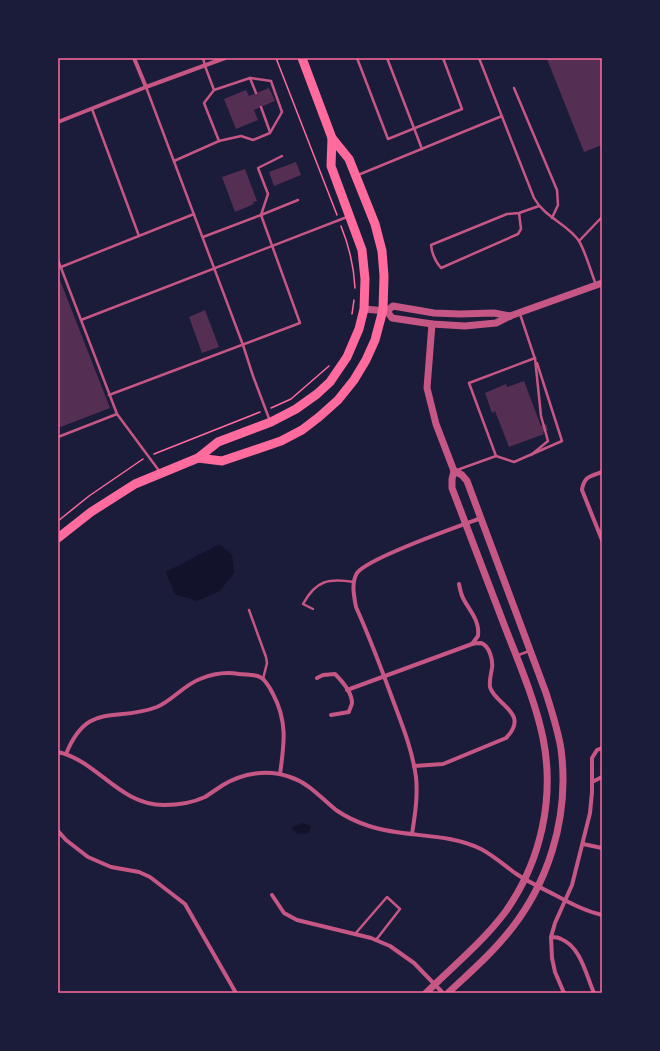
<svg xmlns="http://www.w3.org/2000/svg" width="660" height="1051" font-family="Lato,sans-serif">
	<rect width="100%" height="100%" fill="#1b1b3a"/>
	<g fill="#12122b">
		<path d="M220,544L232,555L234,573L220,591L197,601L175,594L166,572Z"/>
		<path d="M302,823L311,826L308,834H298L291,828Z"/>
	</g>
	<g fill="#542f53">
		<path d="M548,58H602V145L584,152L547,59Z"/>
		<path d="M269,88L275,101L254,110L258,120L236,129L224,99L246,90L249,96Z"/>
		<path d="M296,162L301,175L274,186L269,172Z"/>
		<path d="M245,169L257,201L253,202L254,204L235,212L222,177Z"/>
		<path d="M58,275L110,408L58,428Z"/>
		<path d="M205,310L219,347L202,353L189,317Z"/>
		<path d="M524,381L541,426L546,424L548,430L543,432L544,434L509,447L495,411L492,413L485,393L506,384L507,387Z"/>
	</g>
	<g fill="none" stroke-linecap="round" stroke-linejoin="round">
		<g stroke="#ff6b9d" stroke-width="1.5">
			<path d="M276,58L337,215"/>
			<path d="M341,226C349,246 354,266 355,288"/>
			<path d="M352,314L354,300"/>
			<path d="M271,408L291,399L329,366"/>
			<path d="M154,454L260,412"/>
			<path d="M58,521L89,496L143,459"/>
		</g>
		<g stroke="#c65784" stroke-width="2.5">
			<path d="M357,58L388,139L462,109L443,58"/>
			<path d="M387,58L422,149"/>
			<path d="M479,58L534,198C545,218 568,224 579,241C586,253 591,272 596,285"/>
			<path d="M250,78L256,93"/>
			<path d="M146,87L243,345L253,376L270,421"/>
			<path d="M514,88L557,190L558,205L552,218"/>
			<path d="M214,90L250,78L271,81L282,112L270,133L253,140L241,136L219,141"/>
			<path d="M261,107L270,132"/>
			<path d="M92,109L139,236"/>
			<path d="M174,161L219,141L204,103L214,90L205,66L203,58"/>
			<path d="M358,175L502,116"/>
			<path d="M519,213L521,229L518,234L441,268C435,261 432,255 431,245L507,214L519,213L539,206"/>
			<path d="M261,215L268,194L258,168L282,156"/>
			<path d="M261,215L298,200"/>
			<path d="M579,241L602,217"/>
			<path d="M58,260L117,414L160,472"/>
			<path d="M61,267L194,214"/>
			<path d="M520,314L535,359"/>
			<path d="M81,320L347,217"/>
			<path d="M109,395L300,323L261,215L203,237"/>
			<path d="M58,437L117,414"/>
			<path d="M496,456L469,383L535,358L541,416L548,441L531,455"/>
			<path d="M457,470L496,456L514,462L562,441L537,363"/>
			<path d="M313,609L303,604C316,580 329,578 354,582"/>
			<path d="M249,610L266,657L267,663L263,679"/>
			<path d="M516,656L529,651"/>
			<path d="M355,934L387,897L400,909L376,940"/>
		</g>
		<g stroke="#c65784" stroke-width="4">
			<path d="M134,58L146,87"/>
			<path d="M58,122L146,87L225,58"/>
			<path d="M602,472C591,476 584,476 582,490L602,540"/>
			<path d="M317,678L323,675L335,674C342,681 352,692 352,703C352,705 349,710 349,712L331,715"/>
			<path d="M347,690L472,644L478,636C480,621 470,611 464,600C461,595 460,589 459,584"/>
			<path d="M58,752C98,761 119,805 164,805C178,805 192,803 205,797C211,793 217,789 223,785C243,773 267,769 290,777C309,783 321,798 336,810C346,817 357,822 369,826C404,838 447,832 481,849C494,856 504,865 515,873C528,882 542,888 555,895C570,903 585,911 602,915"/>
			<path d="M66,754C88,700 115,723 157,707C173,700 184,685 200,679C212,674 227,672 239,674C246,675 255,674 260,677C266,680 270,688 273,694C288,722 284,745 280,774"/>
			<path d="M414,766L443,764L506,738C531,713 494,704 490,687C489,681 491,674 492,668C493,661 490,646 481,643C478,643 475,643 472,644"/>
			<path d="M592,782L602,777"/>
			<path d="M58,831L66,840L88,857L111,867L139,872L150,877L185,904L236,993"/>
			<path d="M412,834C415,815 418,796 416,777C412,748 401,722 391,695C380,665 369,636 356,607C354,596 351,583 357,573C367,558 459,526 481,518"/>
			<path d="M583,844L602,848"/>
			<path d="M272,895L284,913L297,920L371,938L390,946L414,963L443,993"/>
			<path d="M551,937C554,937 558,937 561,939C581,947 586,975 594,993"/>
			<path d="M564,993L555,972L552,958L551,937L555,923L572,885L590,813L592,792V758L597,750L602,748"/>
		</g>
		<g stroke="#c65784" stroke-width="7">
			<path d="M364,309L387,311L393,306L434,313L460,314L494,313L510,316"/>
			<path d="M387,311L392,318L432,324L465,326L496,323L510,316L602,283"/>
			<path d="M426,993C453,966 483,942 506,911C541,861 555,798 543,738C535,700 519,663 505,627C487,581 470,534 452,488V479L454,471L436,424L427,388L432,324"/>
			<path d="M448,993C466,976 486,959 502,940C548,888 570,818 561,749C558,730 552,712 546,693L467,481L462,475L454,471"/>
		</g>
		<g stroke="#ff6b9d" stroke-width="9">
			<path d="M198,458L222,461L281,441L302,430L319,417L338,400L354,380L366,360L375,340L383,310L384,276L382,251L375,224L349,159L332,138L302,58"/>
			<path d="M58,538L91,512L135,484L198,458L218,442L271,422L296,409L317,394L330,382L347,357L359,329L364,309L365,279L362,250L331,166L332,138"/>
		</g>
	</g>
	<rect width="660" height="1051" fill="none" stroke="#1b1b3a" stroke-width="118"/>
	<rect x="59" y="59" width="542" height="933" fill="none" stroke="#ff6b9d" stroke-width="1.5"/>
</svg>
